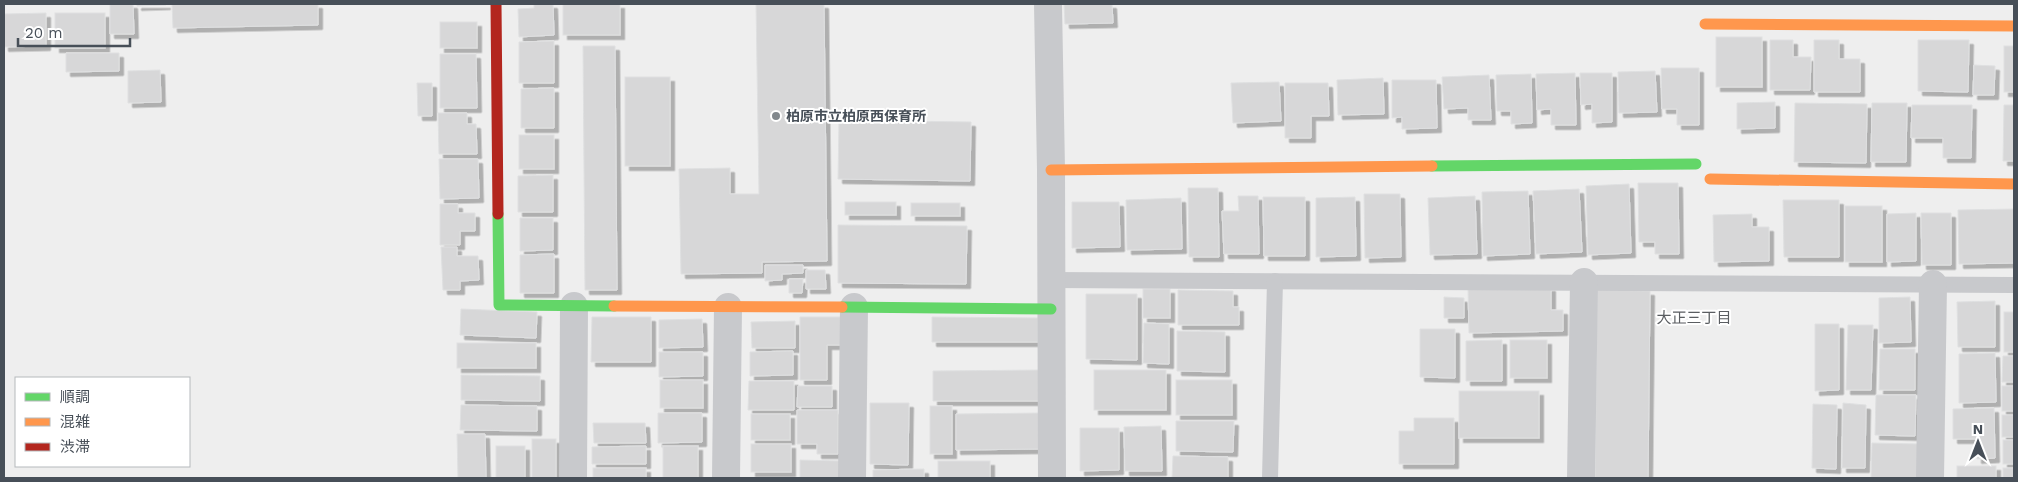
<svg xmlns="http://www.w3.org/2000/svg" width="2018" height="482" font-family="'Work Sans','Noto Sans JP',sans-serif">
	<defs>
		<filter id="shadow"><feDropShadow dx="4.5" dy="4.5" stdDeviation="0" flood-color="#0004"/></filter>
	</defs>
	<rect width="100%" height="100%" fill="#eee"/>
	<g fill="#d7d7d8" stroke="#dfe0e1" filter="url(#shadow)">
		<path d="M110,4H133L134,34H110Z"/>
		<path d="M137,4H166V5L137,6Z"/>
		<path d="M172,4H318V25L173,28Z"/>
		<path d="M534,4H553L554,35L519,37L518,9L534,8Z"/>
		<rect x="563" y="4" width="57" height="31"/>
		<path d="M756,4H824L827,261L762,262V273L681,274L679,169L730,168V194H759Z"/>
		<path d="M1064,4H1112L1113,23L1065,24Z"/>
		<path d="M46,13V46L4,47V14Z"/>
		<rect x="55" y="13" width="50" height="35"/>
		<rect x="440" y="22" width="37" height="26"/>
		<rect x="1716" y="37" width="46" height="50"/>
		<path d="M1770,40H1793V57H1811L1810,90H1770Z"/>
		<path d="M1814,40H1839V59H1860V92H1814Z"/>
		<path d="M1918,40H1969L1968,92L1918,91Z"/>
		<path d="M554,41V83H519V42Z"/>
		<path d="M583,46H615L617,290H585Z"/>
		<rect x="2004" y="46" width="10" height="46"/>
		<path d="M66,53H119V71L66,72Z"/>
		<path d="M440,54H476L477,108H440Z"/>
		<path d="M1974,65L1995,66L1994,95H1973Z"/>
		<path d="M1661,68H1699V125H1677V109H1662Z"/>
		<path d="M160,70L161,102L128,103V71Z"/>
		<path d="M1655,71L1657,112L1619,113L1618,72Z"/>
		<path d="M1575,73L1576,125H1551V109L1537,110L1536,74Z"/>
		<path d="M1580,73H1612V122L1592,123V104L1581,105Z"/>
		<path d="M1531,74L1532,123L1511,124V111H1497L1496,75Z"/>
		<path d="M1489,75L1491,120H1468V108L1444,109L1442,77Z"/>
		<rect x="625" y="77" width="45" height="89"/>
		<path d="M1383,78L1384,114L1338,115L1337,80Z"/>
		<path d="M1392,80H1436L1437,128L1402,129V117L1392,118Z"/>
		<path d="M1279,82L1281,121L1233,123L1231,83Z"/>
		<path d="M417,83H432V116H418Z"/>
		<path d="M1285,83H1328L1329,116H1311V138H1285Z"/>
		<path d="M554,88V128H521V89Z"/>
		<path d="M1775,102V128L1737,129V103Z"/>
		<path d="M1795,103L1867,104L1866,163L1794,162Z"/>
		<path d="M1872,103H1907L1906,162H1871Z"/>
		<path d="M1912,105H1972L1971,158H1943V138H1911Z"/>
		<path d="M2004,105H2014V161H2003Z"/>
		<path d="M438,113H467V124H476L477,154H439Z"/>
		<path d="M839,120L971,122L970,181L838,179Z"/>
		<rect x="519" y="135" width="35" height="34"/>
		<path d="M439,159H478L479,198L440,199Z"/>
		<path d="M553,175V212H518V176Z"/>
		<path d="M1638,183H1678L1679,254H1655V242H1639Z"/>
		<path d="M1629,184L1631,253L1588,255L1586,186Z"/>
		<path d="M1188,188H1218L1219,257H1189Z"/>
		<path d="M1579,189L1582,252L1536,254L1533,191Z"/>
		<path d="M1528,191L1530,254L1483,256L1482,192Z"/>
		<path d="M1364,194H1400L1401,257L1365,258Z"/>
		<path d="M1238,196H1258L1259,254H1224L1222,211H1239Z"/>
		<path d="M1475,196L1477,254L1430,255L1428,198Z"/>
		<path d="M1263,197H1305V256H1264Z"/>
		<path d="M1355,197L1356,256L1316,257V198Z"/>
		<path d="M1181,198L1182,249L1127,250L1126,200Z"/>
		<path d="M1783,200H1839V257H1784Z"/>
		<rect x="845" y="202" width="51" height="13"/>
		<path d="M1072,202H1119L1120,247L1072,248Z"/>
		<rect x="911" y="203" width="49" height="13"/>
		<path d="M440,204H458V213H475V231H460V245H440Z"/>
		<rect x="1845" y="206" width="37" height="56"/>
		<path d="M2014,209V263L1959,264L1958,210Z"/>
		<path d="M1916,213V261L1887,262V214Z"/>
		<path d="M1921,213H1951V265H1922Z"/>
		<path d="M1752,214V227H1769V261L1714,262L1713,215Z"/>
		<path d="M520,218H553V250L520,251Z"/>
		<path d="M838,225L967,226L966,284L838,283Z"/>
		<path d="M441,247H457V256H478L479,280L460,281V290H443Z"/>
		<path d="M554,254V293H520V255Z"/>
		<path d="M765,265H803V273L782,274V280L765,281Z"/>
		<path d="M806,270H825L826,289H806Z"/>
		<path d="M789,279H803L802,293H789Z"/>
		<path d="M1551,287V310H1563V331L1469,333L1468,289Z"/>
		<rect x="1143" y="289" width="27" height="29"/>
		<path d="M1178,290L1233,291V307H1239V325H1178Z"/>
		<path d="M1597,290L1650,291L1648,478H1595Z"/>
		<path d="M1086,294H1137V360L1086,359Z"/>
		<path d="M1444,297L1464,298V318H1444Z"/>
		<path d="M1910,297L1911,342L1879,343V298Z"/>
		<path d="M1995,301V347H1958L1957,302Z"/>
		<path d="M461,309L537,312L536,338L460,335Z"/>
		<rect x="2004" y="312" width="10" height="40"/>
		<path d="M592,317H651V362H591Z"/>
		<path d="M800,317H846V345H827V380H800Z"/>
		<path d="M932,317L1038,318V342H932Z"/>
		<path d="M702,319L703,347L659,348V320Z"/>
		<path d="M795,321V348H752L751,322Z"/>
		<path d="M1144,323L1169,324V364L1143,363Z"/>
		<path d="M1815,324H1839V390L1815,391Z"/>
		<path d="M1848,325H1873L1871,390H1846Z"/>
		<path d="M1420,329H1455V378L1420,377Z"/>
		<path d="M1177,331L1225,332V372L1177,371Z"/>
		<path d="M1502,340V381H1466V341Z"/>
		<rect x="1510" y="340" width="37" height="38"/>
		<rect x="457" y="343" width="79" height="25"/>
		<path d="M1880,349H1915V390H1879Z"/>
		<path d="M793,351V375L750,376V352Z"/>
		<path d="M659,352H703V376L659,377Z"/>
		<path d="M1995,353L1996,402L1959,403V354Z"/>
		<path d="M2003,356H2014V382H2002Z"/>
		<path d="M1040,370V401H933V371Z"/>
		<rect x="1094" y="370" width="72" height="40"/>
		<path d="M461,375L540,376V401L461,400Z"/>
		<rect x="660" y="380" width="43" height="28"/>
		<rect x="1176" y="380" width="56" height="35"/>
		<path d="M749,381H794V410H748Z"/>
		<path d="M798,386H832V407H797Z"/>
		<rect x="2002" y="386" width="12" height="25"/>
		<rect x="1459" y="391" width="80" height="47"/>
		<path d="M1876,395H1916L1915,436L1875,435Z"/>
		<path d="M870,403H909L908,465L870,464Z"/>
		<path d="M1843,403L1866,405L1865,468H1842Z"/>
		<path d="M1813,404L1837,405L1836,469L1812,468Z"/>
		<path d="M461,405L537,406V431L460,430Z"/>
		<rect x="930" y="406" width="22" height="48"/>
		<path d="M1994,408L1995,458L1977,459V439H1953V409Z"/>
		<path d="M797,410H838V454H817V444H797Z"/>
		<path d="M658,413H702V442L658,443Z"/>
		<path d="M1040,413V449L956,450V414Z"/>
		<rect x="751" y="414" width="39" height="26"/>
		<rect x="2002" y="415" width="12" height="22"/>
		<path d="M1414,418H1454V464H1399V431H1414Z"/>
		<path d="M1176,421H1234L1233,452L1176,451Z"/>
		<path d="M593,423H645L646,443H594Z"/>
		<path d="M1161,426L1162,471H1125L1124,427Z"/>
		<path d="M1080,428H1119V470L1080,471Z"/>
		<path d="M457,434H485L486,478H458Z"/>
		<rect x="532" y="439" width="24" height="39"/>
		<rect x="2003" y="440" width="11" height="24"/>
		<path d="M1872,443L1921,444V478H1871Z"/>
		<rect x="751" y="444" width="40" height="28"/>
		<rect x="496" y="446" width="29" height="32"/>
		<path d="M646,446V464H592V447Z"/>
		<rect x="663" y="446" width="35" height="32"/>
		<path d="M1173,456L1228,457V478H1172Z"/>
		<path d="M800,460L841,461L840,478H800Z"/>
		<rect x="938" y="461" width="52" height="17"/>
		<rect x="1957" y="466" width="39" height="12"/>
		<rect x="593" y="468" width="53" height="10"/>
		<rect x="2003" y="468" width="11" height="10"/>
		<path d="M924,469V478H873V470Z"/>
	</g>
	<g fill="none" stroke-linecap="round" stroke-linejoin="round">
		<g stroke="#c8c9cc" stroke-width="16">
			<path d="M1051,280L2014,285"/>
			<path d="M1270,478L1275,281"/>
		</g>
		<g stroke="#c8c9cc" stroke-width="28">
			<path d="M1048,4L1051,170L1052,478"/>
			<path d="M573,478L574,306"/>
			<path d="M726,478L728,307"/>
			<path d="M852,478L854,307"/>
			<path d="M1581,478L1584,282"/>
			<path d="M1930,478L1933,284"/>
		</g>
		<g stroke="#63d668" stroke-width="11">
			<path d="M1432,166L1696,164"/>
			<path d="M498,214L499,305L614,306"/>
			<path d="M842,307L1051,309"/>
		</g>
		<g stroke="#ff974d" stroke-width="11">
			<path d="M1705,24L2014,26"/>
			<path d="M1051,170L1432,166"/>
			<path d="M1710,179L2014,184"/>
			<path d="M614,306L842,307"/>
		</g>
		<path stroke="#b3261e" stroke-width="11" d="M496,4L498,214"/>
	</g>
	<circle fill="#81878c" stroke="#fff" stroke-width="2" cx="776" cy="116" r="5"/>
	<g text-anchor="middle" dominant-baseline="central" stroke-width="4" stroke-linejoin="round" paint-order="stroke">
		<g font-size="14" font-weight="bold" fill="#474f58" stroke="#fff" text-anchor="start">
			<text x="786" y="116">柏原市立柏原西保育所</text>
		</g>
		<g font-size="15" fill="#5a5d61" stroke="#fff">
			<text x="1694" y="318">大正三丁目</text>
		</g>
	</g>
	<rect width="2018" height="482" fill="none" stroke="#474f58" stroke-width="10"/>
	<rect x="15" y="377" width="175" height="90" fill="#ffffff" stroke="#b5b9bc"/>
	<rect x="25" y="393" width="25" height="8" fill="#63d668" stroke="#b5b9bc"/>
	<text x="60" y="402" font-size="15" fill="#474f58">順調</text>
	<rect x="25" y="418" width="25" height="8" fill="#ff974d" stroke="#b5b9bc"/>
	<text x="60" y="427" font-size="15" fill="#474f58">混雑</text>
	<rect x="25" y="443" width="25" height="8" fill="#b3261e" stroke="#b5b9bc"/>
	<text x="60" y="452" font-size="15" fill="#474f58">渋滞</text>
	<g transform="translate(1978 442)" stroke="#ffffff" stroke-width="4" paint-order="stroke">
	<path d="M0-4L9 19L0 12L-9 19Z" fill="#474f58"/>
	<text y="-8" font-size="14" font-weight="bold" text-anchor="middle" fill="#474f58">N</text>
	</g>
	<path d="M18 38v8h112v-8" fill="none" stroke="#474f58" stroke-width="2.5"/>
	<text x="25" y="38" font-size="15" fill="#474f58" stroke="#ffffff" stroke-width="4" paint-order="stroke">20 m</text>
</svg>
